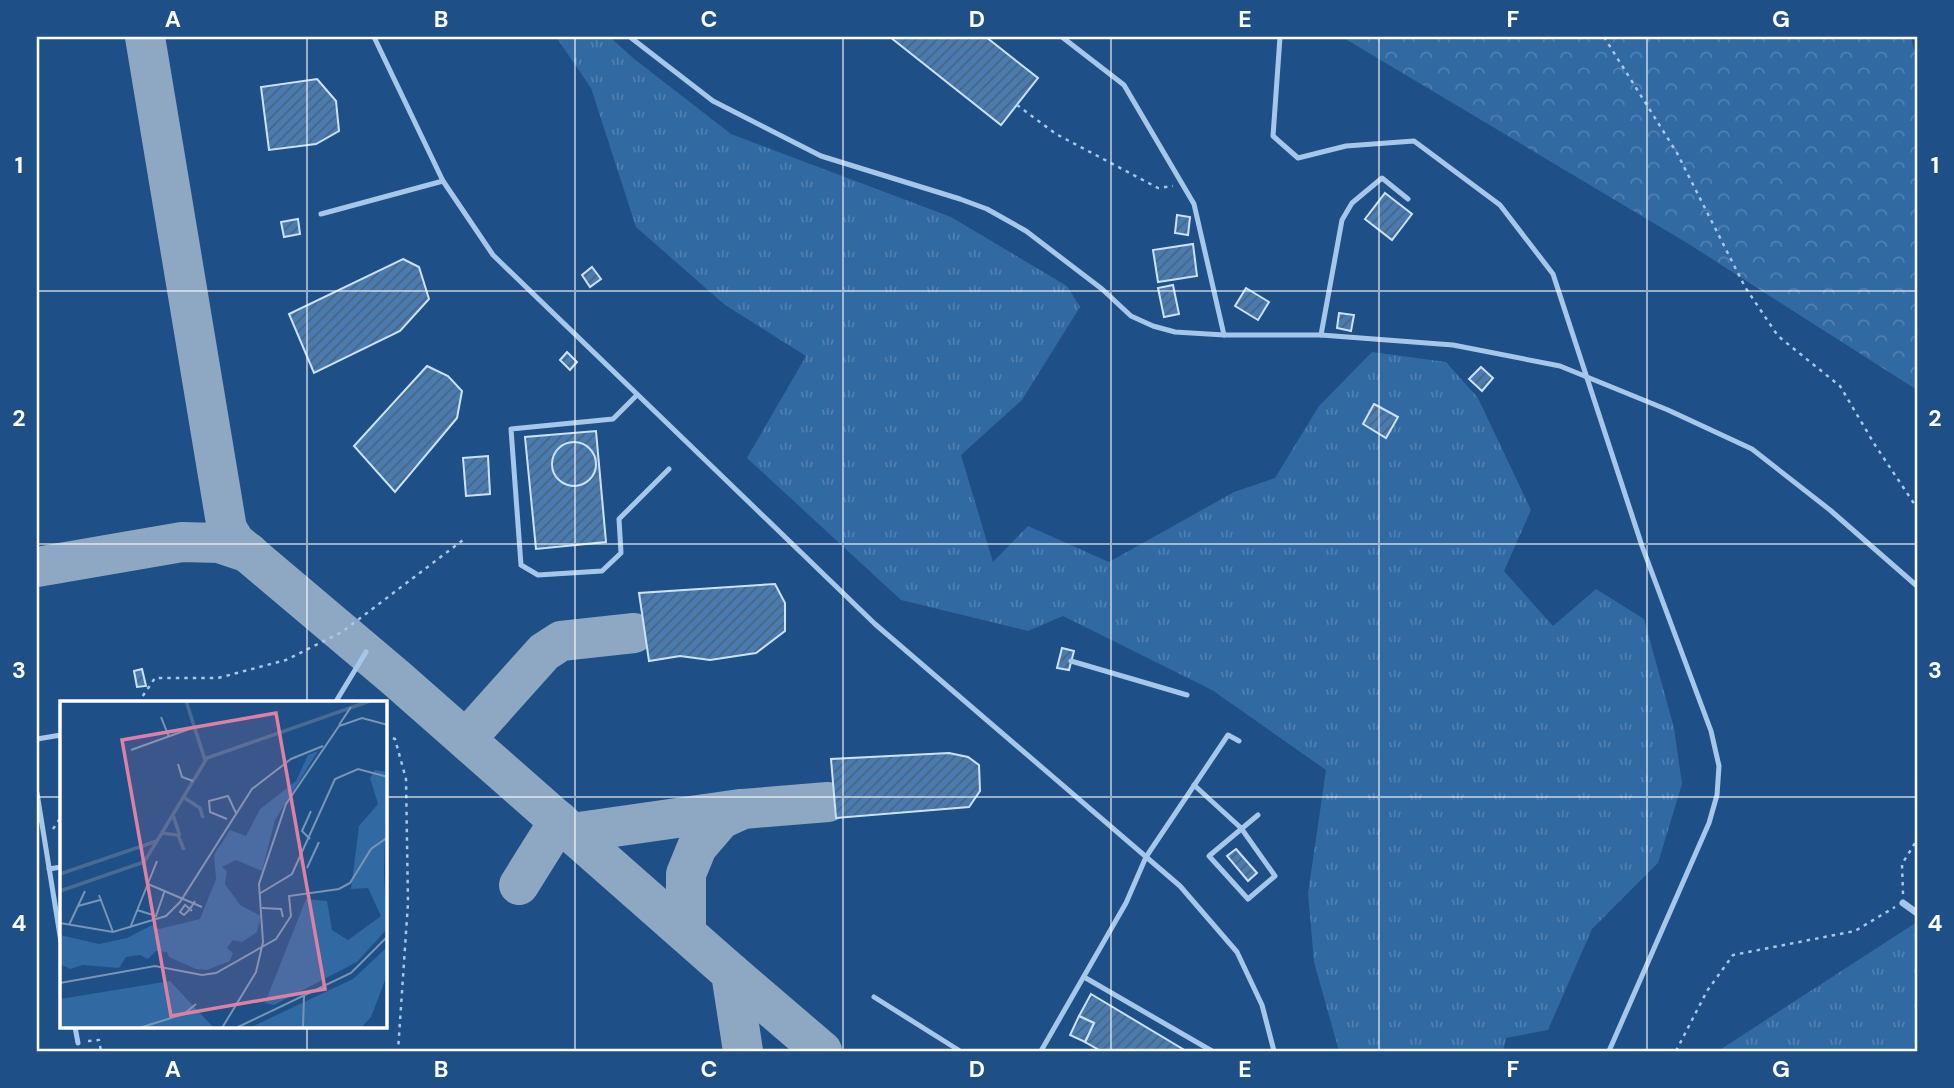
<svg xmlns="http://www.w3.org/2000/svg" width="1954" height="1088" font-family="'DM Sans',sans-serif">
	<defs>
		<pattern id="grass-tufts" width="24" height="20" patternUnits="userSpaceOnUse" patternTransform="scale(1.75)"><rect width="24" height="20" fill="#3169a3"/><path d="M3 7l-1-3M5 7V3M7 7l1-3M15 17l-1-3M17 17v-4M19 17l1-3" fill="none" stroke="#5080b1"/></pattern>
		<pattern id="forest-crowns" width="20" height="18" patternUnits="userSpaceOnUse" patternTransform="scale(1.75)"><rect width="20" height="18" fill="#3169a3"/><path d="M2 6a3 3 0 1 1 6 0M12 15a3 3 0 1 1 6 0" fill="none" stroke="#5080b1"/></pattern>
		<pattern id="building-hatch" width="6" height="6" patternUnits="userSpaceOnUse" patternTransform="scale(1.75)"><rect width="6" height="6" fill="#4a7bb0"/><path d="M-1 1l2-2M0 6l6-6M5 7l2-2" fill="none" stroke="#4b647e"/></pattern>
	</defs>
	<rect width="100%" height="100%" fill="#1e4f86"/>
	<g fill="url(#grass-tufts)">
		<path d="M556,37H610L633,58L731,134L951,217L1067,286L1080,307L1022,400L961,455L993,562L1028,526L1109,562L1234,492L1275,478L1319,406L1372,352L1446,362L1478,398L1531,510L1504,571L1553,626L1596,589L1644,619L1674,728L1682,784L1658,863L1592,929L1548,1030L1506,1038L1503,1051H1339L1314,962L1308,893L1326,770L1212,690L1063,616L1028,631L901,600L747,458L806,356L725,305L636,227L591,88Z"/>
		<path d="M1917,922V1051H1718Z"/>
	</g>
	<path fill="url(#forest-crowns)" d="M1342,37H1911L1917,60V390L1687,243Z"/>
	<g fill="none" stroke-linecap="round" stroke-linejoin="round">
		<g stroke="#8ea7c2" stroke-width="40">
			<path d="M145,37L227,529L235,542L396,678L731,973L743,1051"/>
			<path d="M37,567L182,542L219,543L249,553"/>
			<path d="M466,739L544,652L561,641L634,633"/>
			<path d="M572,833L740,809"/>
			<path d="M519,885L559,821"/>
			<path d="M686,933V874L697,847L721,819L743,809L828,802"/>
			<path d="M731,973L822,1051"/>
		</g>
	</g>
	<g fill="url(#building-hatch)" stroke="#cbe1f8" stroke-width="2">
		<path d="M890,37H986L1038,78L1001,125Z"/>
		<path d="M317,79L336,101L339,131L316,144L269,150L261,87Z"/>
		<path d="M1385,193L1412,214L1392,240L1365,219Z"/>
		<path d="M1177,215L1190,217L1188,235L1175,233Z"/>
		<path d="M298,219L300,234L284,237L281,222Z"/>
		<path d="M1193,244L1197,276L1158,282L1153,250Z"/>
		<path d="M403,259L419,267L429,299L400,331L314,373L289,314Z"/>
		<path d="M592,267L601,279L590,287L582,275Z"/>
		<path d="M1173,285L1179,314L1164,317L1158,288Z"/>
		<path d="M1246,288L1269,302L1258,320L1235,306Z"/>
		<path d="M1339,313L1354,315L1351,331L1337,328Z"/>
		<path d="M567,352L577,362L570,370L560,360Z"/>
		<path d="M427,366L448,376L462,391L457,418L395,492L354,446Z"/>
		<path d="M1481,367L1493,378L1482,391L1469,379Z"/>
		<path d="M1374,404L1398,417L1386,438L1363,424Z"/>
		<path d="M596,431L606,542L536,549L525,437Z"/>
		<circle cx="574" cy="464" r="22"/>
		<path d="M488,456L490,494L466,496L463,458Z"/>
		<path d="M775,584L785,603V631L756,653L710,660L680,656L649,661L639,593Z"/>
		<path d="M1062,648L1074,651L1069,670L1057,668Z"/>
		<path d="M142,669L146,686L137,687L134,671Z"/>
		<path d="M949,753L968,757L979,765L980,791L969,807L836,818L831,759Z"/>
		<path d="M1236,849L1257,873L1248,881L1227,856Z"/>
		<path d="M1091,994L1186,1051H1101L1085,1042L1094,1023L1079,1016Z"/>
		<path d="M1079,1016L1094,1023L1085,1042L1070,1035Z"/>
	</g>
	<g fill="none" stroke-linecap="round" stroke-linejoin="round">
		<g stroke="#a6c7ea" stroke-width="2.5" stroke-dasharray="3.5 5" stroke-linecap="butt">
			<path d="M1604,37L1677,153L1745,287L1778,336L1840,386L1875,445L1917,508"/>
			<path d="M1017,105L1056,134L1158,188L1173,186"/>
			<path d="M138,703L155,678H218L286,660L342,632L463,540"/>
			<path d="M385,735L395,739L406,779L408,903L398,1051"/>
			<path d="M53,829L61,817"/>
			<path d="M1903,894L1902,864L1917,840"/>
			<path d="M88,1041L99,1040L101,1051"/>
			<path d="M1676,1051L1707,991L1733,955L1855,931L1895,907"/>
		</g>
		<g stroke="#a6c7ea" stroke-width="5">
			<path d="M374,37L443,181L493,255L875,624L1180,886L1237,952L1262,1005L1274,1051"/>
			<path d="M630,37L713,101L821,156L960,199L987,209L1026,231L1102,289L1131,316L1153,326L1175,332L1224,335H1321L1453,345L1560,366L1668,410L1752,449L1830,510L1917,586"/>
			<path d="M1062,37L1124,85L1194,204L1224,335"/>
			<path d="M1280,37L1273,136L1298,158L1346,146L1414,141L1500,205L1553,274L1642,546L1711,731L1719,766L1717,795L1709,823L1609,1051"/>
			<path d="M321,214L443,181"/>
			<path d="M1321,335L1342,220L1352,203L1382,178L1408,199"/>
			<path d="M637,395L613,419L511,429L521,565L538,575L602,571L621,553L619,519L669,469"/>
			<path d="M1071,661L1187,695"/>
			<path d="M335,703L366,652"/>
			<path d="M37,739L61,735"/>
			<path d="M1194,785L1241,828L1275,876L1248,899L1209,856L1258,815"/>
			<path d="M37,793L61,942"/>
			<path d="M49,869L61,867"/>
			<path d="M1084,977L1212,1051"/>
			<path d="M874,997L960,1051"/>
			<path d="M75,1027L78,1043"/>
			<path d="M1041,1051L1126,903L1146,857L1228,735L1239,741"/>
		</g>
		<path stroke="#a6c7ea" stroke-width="7" d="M1903,903L1917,913"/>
	</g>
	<path fill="none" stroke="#fff" stroke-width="2" stroke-opacity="0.55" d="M307,37V703M575,37V1051M843,37V1051M1111,37V1051M1379,37V1051M1647,37V1051M37,291H1917M37,544H1917M37,797H61M385,797H1917M307,1027V1051"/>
	<g transform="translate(60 701)">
		<rect width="327" height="327" fill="#1e4f86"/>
		<path d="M258,50L215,119L202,170L176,159L162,166L167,170L165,183L180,204L201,215L197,231L182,241L173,239L167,247L173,252L170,260L147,269L136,268L109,256L107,251L96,250L88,258L80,254L66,256L59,267L23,264L10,268L0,263V234L39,243L67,237L92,224L99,228L140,218L156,178L154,154L170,129L186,135L200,108L236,80L248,54ZM110,280L154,327H0V298Z" fill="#3169a3"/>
		<path d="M315,69L327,71L324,172L327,228L297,261L214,304L205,302L246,198L267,200L272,229L288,239L321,215L308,187L291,188L299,125L318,103L310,77ZM327,246V274L311,316L301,327H189L293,278Z" fill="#3169a3"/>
		<path fill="none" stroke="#476b93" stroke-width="3.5" d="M126,0L145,59M123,96L140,107L143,117M113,114L120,135M101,132L118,134L124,149M0,173L97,140L147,57L310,0M0,190L84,161L97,140"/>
		<path fill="none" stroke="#7895b6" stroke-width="2" d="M101,16L109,36M279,24L291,6M71,49L135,26M118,63L122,76L133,80M167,118L150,111L149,100L168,95L176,112M250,138L242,130L251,110M247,167L259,141M88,183L142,206M199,193L232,173L275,78L298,68L328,76M39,194L53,231M18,205L40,199M202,207L221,208L223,216M77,209L96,215L105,189M132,210L130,208L125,204L120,211L124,214L130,208L135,200M0,222L53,231L106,215L120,201L192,88L231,58L263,45M9,224L25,190M70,227L97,160M0,282L95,265L142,274L156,272L216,238L231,215L229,195L279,188L290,182L311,148L328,136M79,327L124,313L136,303M162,327L196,271L203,241L199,183L226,103L279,25L302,17L328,24M176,327L291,272L328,235M243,327L244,295"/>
		<path fill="#dd80a5" fill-opacity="0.15" stroke="#dd80a5" stroke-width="3.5" d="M216,12L265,288L111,315L62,39Z"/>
		<rect width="327" height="327" fill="none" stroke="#fff" stroke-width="3.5"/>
	</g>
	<rect width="1954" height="1088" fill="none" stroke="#1e4f86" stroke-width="77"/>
	<rect x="38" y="38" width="1878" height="1012" fill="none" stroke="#fff" stroke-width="2.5"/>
	<g font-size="23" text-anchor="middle" font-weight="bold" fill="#fff">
		<text x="173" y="27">A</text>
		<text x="441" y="27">B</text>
		<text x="709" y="27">C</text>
		<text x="977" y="27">D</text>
		<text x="1245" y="27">E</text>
		<text x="1513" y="27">F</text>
		<text x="1781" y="27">G</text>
		<text x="19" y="173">1</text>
		<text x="1935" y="173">1</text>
		<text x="19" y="426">2</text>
		<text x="1935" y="426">2</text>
		<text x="19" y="678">3</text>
		<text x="1935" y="678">3</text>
		<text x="19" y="931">4</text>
		<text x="1935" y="931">4</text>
		<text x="173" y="1077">A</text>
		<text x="441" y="1077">B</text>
		<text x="709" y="1077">C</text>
		<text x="977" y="1077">D</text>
		<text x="1245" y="1077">E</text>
		<text x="1513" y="1077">F</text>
		<text x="1781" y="1077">G</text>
	</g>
</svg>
